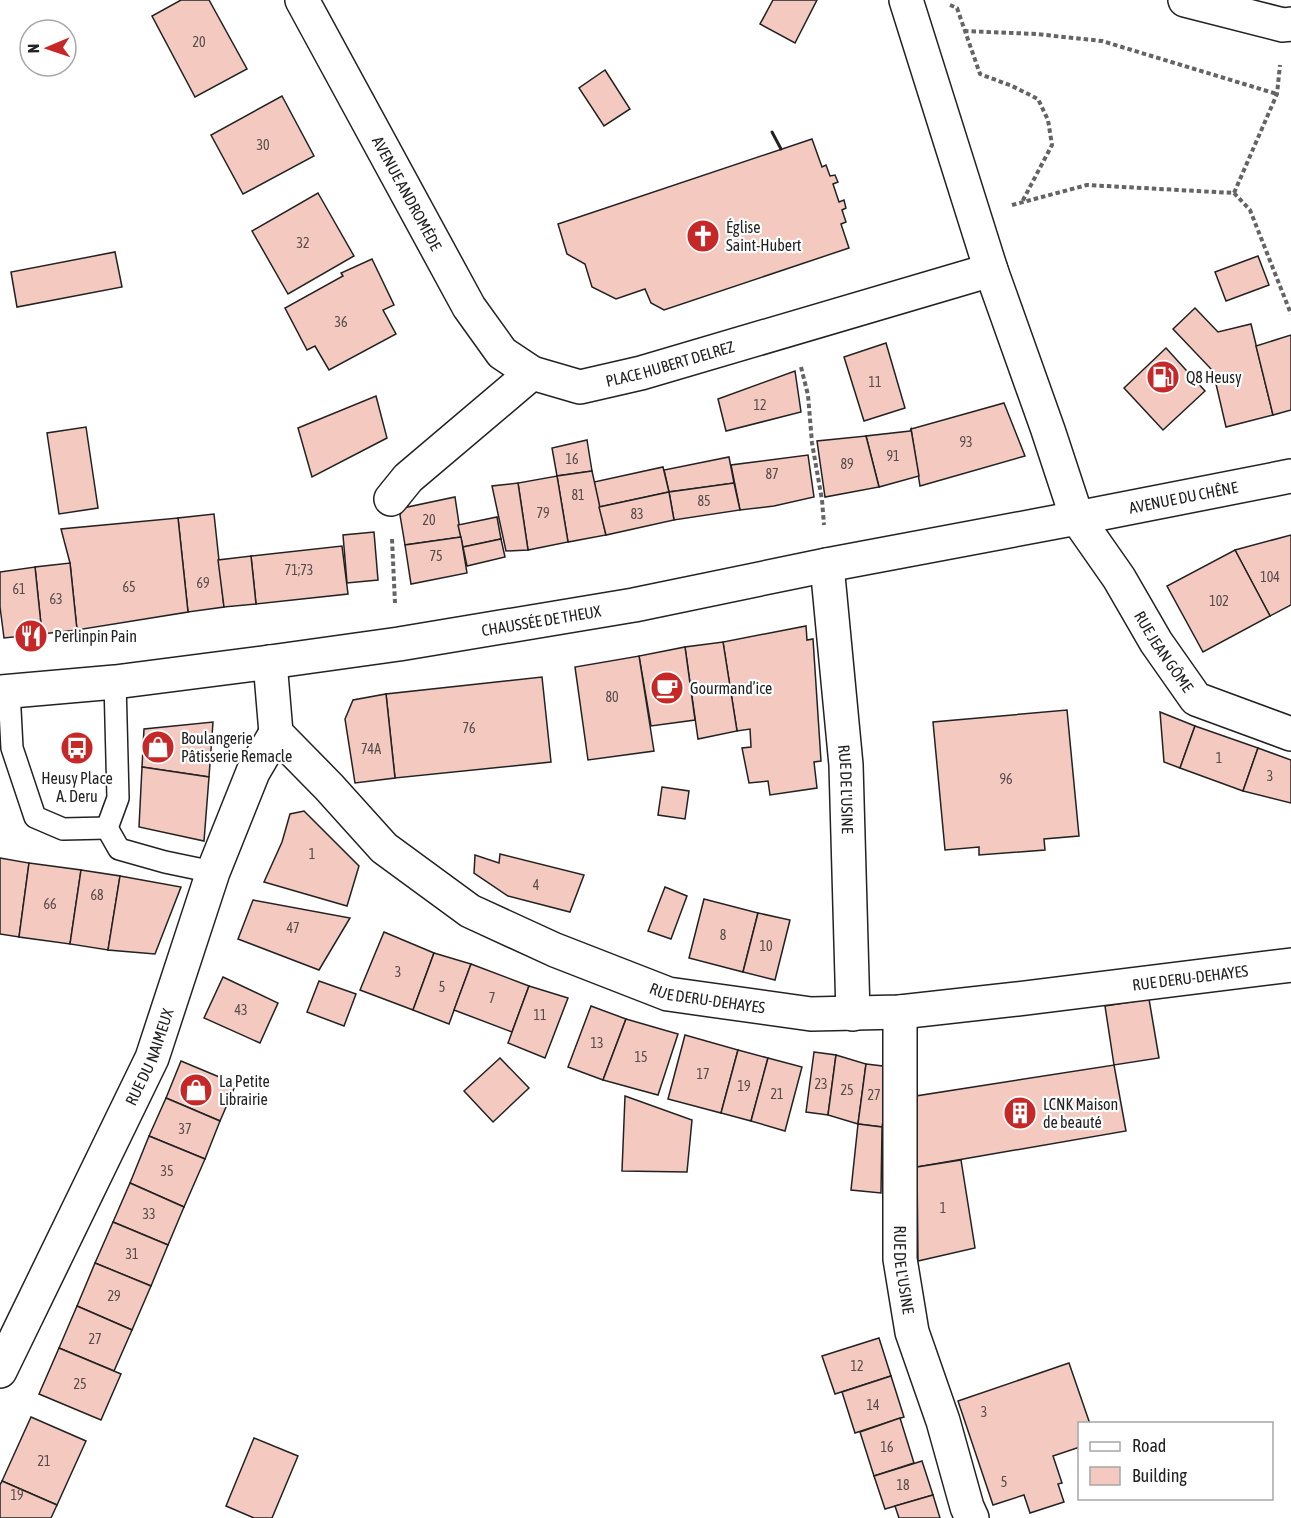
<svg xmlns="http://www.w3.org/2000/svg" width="1291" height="1518" font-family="'Asap Condensed',sans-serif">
	<rect width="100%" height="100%" fill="#fff"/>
	<g fill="#f3c9c0" stroke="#222" stroke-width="1.5">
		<path d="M181,0H209L247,69L195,97L152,16Z"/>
		<path d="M773,0H817L795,43L760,24Z"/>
		<path d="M605,70L630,109L604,126L579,88Z"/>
		<path d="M282,96L314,156L243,194L211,135Z"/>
		<path d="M812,139L822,167L826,165L830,176L835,175L838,182L833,184L839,202L844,200L846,208L842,210L846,222L841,224L849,248L664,310L651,303L645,289L616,299L592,287L585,264L567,254L558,224Z"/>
		<path d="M318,193L354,256L288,294L252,231Z"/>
		<path d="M115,252L122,287L17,307L11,272Z"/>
		<path d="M1258,256L1269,285L1226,301L1215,272Z"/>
		<path d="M372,259L394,305L383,310L396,334L329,370L315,346L307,350L285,308L343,276L341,273Z"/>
		<path d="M1195,308L1218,332L1251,324L1273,415L1226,427L1213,371L1173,329Z"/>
		<path d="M1291,335V410L1273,415L1256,346Z"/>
		<path d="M886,343L905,408L864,421L844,357Z"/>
		<path d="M1166,348L1205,391L1163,430L1124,388Z"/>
		<path d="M795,371L801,412L726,431L718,399Z"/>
		<path d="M376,396L387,438L312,477L298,428Z"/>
		<path d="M1004,403L1025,456L920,486L911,429Z"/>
		<path d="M86,427L98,508L59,514L47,433Z"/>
		<path d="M911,429L919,476L879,487L866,436L910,431Z"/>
		<path d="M866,436L879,487L825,497L817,441Z"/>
		<path d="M587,440L592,471L557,476L552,448Z"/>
		<path d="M808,455L814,497L774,506L740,510L731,465Z"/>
		<path d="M729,457L734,483L669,492L664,470Z"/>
		<path d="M663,467L669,492L599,507L594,482Z"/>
		<path d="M592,471L606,535L568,542L557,476Z"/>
		<path d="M557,476L568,542L528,550L518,483Z"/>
		<path d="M518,483L528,550L506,551L492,486Z"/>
		<path d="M734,483L740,510L674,520L669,492Z"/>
		<path d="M669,492L674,520L606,535L599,507Z"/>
		<path d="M455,497L461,537L405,545L400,515L403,508Z"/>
		<path d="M214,514L224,607L188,612L178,518Z"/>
		<path d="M497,517L501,539L463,547L458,525Z"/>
		<path d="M178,518L188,612L77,630L70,563L61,529Z"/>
		<path d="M374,532L378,580L347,583L343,535Z"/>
		<path d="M1291,535V605L1270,616L1235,550Z"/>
		<path d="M461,537L467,573L411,584L405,545Z"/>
		<path d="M501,539L505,557L467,566L463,547Z"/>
		<path d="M342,546L348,594L256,604L251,556Z"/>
		<path d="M1235,550L1270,616L1203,652L1167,586Z"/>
		<path d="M251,556L256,604L224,607L218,560Z"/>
		<path d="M70,563L77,630L42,634L35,567Z"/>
		<path d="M35,567L42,634L4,638L0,607V572Z"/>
		<path d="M806,626L807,640L813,639L821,761L814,762L817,788L770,795L768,781L749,783L742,748L751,747L750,729L737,731L723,642Z"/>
		<path d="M723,642L737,731L698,739L685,647Z"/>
		<path d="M685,647L695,720L651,726L639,656Z"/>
		<path d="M639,656L654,751L588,760L575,667Z"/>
		<path d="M542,677L551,762L395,778L386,694Z"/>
		<path d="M386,694L395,778L355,783L345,719L353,700Z"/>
		<path d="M1067,710L1079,836L1044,839L1045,850L979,855V847L945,850L933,722Z"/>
		<path d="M1160,712L1195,726L1180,768L1164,762Z"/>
		<path d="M213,722L209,777L142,767L144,729Z"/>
		<path d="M1195,726L1258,748L1243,791L1180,768Z"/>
		<path d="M1258,748L1291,760V803L1243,791Z"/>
		<path d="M142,767L209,777L204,841L139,827Z"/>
		<path d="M662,787L689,791L685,819L658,815Z"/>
		<path d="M304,811L359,866L347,906L264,882L282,842L290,814Z"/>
		<path d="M500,854L584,875L570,912L508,896L474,873L475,855L499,863Z"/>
		<path d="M0,858L29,863L19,937L0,934Z"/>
		<path d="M29,863L81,870L70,944L19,937Z"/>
		<path d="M81,870L120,876L108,950L70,944Z"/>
		<path d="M120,876L181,887L155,954L108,950Z"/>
		<path d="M665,887L687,896L671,939L648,931Z"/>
		<path d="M704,899L758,913L743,972L689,958Z"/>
		<path d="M253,900L350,918L319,970L238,939Z"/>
		<path d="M758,913L790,920L775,980L743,972Z"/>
		<path d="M384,932L434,953L413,1010L360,990Z"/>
		<path d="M434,953L471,964L449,1024L413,1010Z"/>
		<path d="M471,964L529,986L512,1032L454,1010Z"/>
		<path d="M223,977L278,1003L260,1043L204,1018Z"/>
		<path d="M319,981L356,994L344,1026L307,1012Z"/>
		<path d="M529,986L568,998L545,1058L508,1043Z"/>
		<path d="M1149,999L1159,1058L1114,1065L1105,1006Z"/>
		<path d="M591,1006L626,1019L603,1080L568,1067Z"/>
		<path d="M626,1019L678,1034L658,1095L603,1080Z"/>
		<path d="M685,1035L738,1050L721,1113L668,1099Z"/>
		<path d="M738,1050L768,1058L751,1121L721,1113Z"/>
		<path d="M814,1052L836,1055L828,1115L806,1112Z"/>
		<path d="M836,1055L866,1064L858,1124L828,1115Z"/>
		<path d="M500,1058L529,1088L493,1122L464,1091Z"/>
		<path d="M768,1058L802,1067L785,1131L751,1121Z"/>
		<path d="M181,1061L236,1084L220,1121L166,1098Z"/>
		<path d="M866,1064L891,1067L882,1127L858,1124Z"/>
		<path d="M1114,1065L1126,1131L917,1167L916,1096Z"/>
		<path d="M625,1096L692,1120L687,1172L622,1171Z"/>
		<path d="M166,1098L220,1121L205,1159L149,1136Z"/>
		<path d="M858,1124L882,1127L881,1193L851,1190Z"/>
		<path d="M149,1136L205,1159L184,1207L130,1183Z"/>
		<path d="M961,1160L975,1248L918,1261L917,1167Z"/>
		<path d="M130,1183L184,1207L168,1245L113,1222Z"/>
		<path d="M113,1222L168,1245L151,1286L95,1263Z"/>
		<path d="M95,1263L151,1286L132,1330L77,1306Z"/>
		<path d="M77,1306L132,1330L114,1371L59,1348Z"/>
		<path d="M879,1338L891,1376L835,1394L822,1356Z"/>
		<path d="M59,1348L121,1374L101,1420L39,1394Z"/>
		<path d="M1069,1363L1090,1424H1080V1447L1053,1456L1062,1483L1058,1484L1064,1502L1030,1513L1024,1495L993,1505L958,1401Z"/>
		<path d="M891,1376L904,1417L855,1433L842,1392Z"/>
		<path d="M31,1417L86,1441L57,1505L2,1481Z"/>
		<path d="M900,1418L914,1463L874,1476L860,1432Z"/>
		<path d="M254,1438L298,1456L272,1518H254L226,1506Z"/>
		<path d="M922,1461L933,1495L885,1509L874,1476Z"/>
		<path d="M2,1481L57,1505L51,1518H0V1485Z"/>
		<path d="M933,1495L940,1518H899L895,1506Z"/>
	</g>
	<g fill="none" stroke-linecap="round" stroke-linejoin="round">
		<defs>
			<g id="service">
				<path d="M9,691L12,748L35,817L63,829L107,828L118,798L115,682"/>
				<path d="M107,828L119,849L165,862L213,872"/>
			</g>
			<g id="minor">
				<path id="s1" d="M302,0L469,307L502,353L532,373L580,387L641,373L991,270"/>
				<path id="s2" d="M906,0L991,270L1048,430L1077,518L1119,578L1156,642L1196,699L1291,734"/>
				<path d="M1185,0L1283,25L1291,24"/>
				<path d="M391,499L408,478L532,373"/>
				<path id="s3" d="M827,565L846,765L853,1014"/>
				<path id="s4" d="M270,662L276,733L329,787L384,848L470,911L555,950L668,994L811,1014L900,1012L1017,999L1291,965"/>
				<path id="s5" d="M900,1012V1259L912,1332L943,1421L967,1507L972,1518"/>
				<path id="s6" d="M0,1371L152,1058L213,872L253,772L276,733"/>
			</g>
			<g id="secondary">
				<path id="s7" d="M0,692L115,682L270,662L399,644L634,605L827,565L1077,518L1291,476"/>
			</g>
		</defs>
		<use href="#service" stroke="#222" stroke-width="24"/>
		<use href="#minor" stroke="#222" stroke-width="36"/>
		<use href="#secondary" stroke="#222" stroke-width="36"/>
		<g stroke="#646464" stroke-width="4" stroke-dasharray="4.5 3" stroke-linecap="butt">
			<path d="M950,5L957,8L980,74L1012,86L1038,99L1048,120L1052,145L1022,202"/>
			<path d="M964,31L1036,34L1102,41L1277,94"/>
			<path d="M1234,193L1250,210L1291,314"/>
			<path d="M1012,205L1087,185L1234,193L1277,94L1280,65"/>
			<path d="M801,367L808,395L812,443L822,500L824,525"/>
			<path d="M392,539L395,603"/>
		</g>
		<use href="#service" stroke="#fff" stroke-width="21"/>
		<use href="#minor" stroke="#fff" stroke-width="33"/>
		<use href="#secondary" stroke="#fff" stroke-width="33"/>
		<path stroke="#222" stroke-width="3" d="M772,132L781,149"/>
	</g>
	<defs>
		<symbol id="church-disc" viewBox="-11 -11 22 22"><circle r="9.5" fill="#c62828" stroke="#fff"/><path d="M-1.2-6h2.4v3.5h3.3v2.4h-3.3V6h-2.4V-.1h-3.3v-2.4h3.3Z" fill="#fff"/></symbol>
		<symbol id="fuel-disc" viewBox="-11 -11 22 22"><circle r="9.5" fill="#c62828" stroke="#fff"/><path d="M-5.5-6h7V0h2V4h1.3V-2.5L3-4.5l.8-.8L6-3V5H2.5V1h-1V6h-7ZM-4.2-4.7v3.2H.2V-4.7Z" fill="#fff"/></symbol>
		<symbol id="restaurant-disc" viewBox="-11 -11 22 22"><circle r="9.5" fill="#c62828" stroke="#fff"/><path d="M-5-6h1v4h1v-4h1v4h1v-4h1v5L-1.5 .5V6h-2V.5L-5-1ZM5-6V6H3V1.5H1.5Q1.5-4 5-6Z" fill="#fff"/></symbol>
		<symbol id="cafe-disc" viewBox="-11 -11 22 22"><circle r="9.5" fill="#c62828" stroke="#fff"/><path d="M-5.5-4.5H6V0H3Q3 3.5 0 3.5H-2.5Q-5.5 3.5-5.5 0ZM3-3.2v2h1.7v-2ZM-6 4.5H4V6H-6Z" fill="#fff"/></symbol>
		<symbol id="shop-disc" viewBox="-11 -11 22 22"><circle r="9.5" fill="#c62828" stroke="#fff"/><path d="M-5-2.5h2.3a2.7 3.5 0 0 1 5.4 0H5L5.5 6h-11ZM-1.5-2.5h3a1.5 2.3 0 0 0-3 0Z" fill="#fff"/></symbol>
		<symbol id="bus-disc" viewBox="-11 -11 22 22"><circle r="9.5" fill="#c62828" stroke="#fff"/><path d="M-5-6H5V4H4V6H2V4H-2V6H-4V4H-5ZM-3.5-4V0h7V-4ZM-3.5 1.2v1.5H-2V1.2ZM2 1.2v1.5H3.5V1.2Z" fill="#fff"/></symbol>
		<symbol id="building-disc" viewBox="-11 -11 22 22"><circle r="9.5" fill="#c62828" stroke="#fff"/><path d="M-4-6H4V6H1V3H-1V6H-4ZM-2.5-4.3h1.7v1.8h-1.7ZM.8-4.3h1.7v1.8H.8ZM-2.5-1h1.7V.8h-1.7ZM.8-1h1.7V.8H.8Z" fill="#fff"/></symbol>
	</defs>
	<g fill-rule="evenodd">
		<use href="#church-disc" x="684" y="217" width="38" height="38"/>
		<use href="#fuel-disc" x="1144" y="358" width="38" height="38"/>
		<use href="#restaurant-disc" x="12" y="617" width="38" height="38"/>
		<use href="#cafe-disc" x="648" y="669" width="38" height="38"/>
		<use href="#shop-disc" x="139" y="728" width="38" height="38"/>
		<use href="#bus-disc" x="58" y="729" width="38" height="38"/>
		<use href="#shop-disc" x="177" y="1071" width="38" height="38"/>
		<use href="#building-disc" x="1001" y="1094" width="38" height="38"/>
	</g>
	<g text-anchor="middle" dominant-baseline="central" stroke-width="4.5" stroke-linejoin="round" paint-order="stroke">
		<g font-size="14" fill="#564c4a">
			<text x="199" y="42">20</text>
			<text x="263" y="145">30</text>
			<text x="303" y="243">32</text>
			<text x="341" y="322">36</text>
			<text x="875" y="382">11</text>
			<text x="760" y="405">12</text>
			<text x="966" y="442">93</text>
			<text x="893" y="456">91</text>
			<text x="572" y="459">16</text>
			<text x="847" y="464">89</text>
			<text x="772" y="474">87</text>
			<text x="578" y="495">81</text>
			<text x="704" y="501">85</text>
			<text x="543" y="513">79</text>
			<text x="637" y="514">83</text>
			<text x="429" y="520">20</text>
			<text x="436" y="556">75</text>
			<text x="299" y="570">71;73</text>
			<text x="1270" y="577">104</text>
			<text x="203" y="583">69</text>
			<text x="129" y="587">65</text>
			<text x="19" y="589">61</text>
			<text x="56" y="599">63</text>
			<text x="1219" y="601">102</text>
			<text x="612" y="697">80</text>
			<text x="469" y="728">76</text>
			<text x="371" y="749">74A</text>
			<text x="1219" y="758">1</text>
			<text x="1270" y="776">3</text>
			<text x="1006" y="779">96</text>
			<text x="312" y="854">1</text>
			<text x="536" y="885">4</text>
			<text x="97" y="895">68</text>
			<text x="50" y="904">66</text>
			<text x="293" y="928">47</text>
			<text x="723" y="935">8</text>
			<text x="766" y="946">10</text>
			<text x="398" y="972">3</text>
			<text x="442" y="987">5</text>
			<text x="492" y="998">7</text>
			<text x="241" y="1010">43</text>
			<text x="540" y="1015">11</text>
			<text x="597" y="1043">13</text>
			<text x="641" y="1057">15</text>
			<text x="703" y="1074">17</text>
			<text x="821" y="1084">23</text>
			<text x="744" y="1086">19</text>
			<text x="847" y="1090">25</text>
			<text x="777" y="1094">21</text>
			<text x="874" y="1095">27</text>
			<text x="185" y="1129">37</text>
			<text x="167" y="1171">35</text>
			<text x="943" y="1208">1</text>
			<text x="149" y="1214">33</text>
			<text x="132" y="1254">31</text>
			<text x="114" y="1296">29</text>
			<text x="95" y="1339">27</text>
			<text x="857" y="1366">12</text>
			<text x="80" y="1384">25</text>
			<text x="873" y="1405">14</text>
			<text x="984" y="1412">3</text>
			<text x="887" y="1447">16</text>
			<text x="44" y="1461">21</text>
			<text x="1004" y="1482">5</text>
			<text x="903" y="1485">18</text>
			<text x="17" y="1495">19</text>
		</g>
		<g font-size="16" fill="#222" stroke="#fff">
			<text stroke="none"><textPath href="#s1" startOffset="220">AVENUE ANDROMÈDE</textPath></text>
			<text stroke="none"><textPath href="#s1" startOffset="585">PLACE HUBERT DELREZ</textPath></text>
			<text stroke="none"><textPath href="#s7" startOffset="1200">AVENUE DU CHÊNE</textPath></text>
			<text stroke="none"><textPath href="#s7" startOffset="546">CHAUSSÉE DE THEUX</textPath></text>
			<text stroke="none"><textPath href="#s2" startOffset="705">RUE JEAN GÔME</textPath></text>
			<text stroke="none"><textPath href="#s3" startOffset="225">RUE DE L'USINE</textPath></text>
			<text stroke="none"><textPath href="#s4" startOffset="1076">RUE DERU-DEHAYES</textPath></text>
			<text stroke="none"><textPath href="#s4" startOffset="590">RUE DERU-DEHAYES</textPath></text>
			<text stroke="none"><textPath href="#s6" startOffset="348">RUE DU NAIMEUX</textPath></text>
			<text stroke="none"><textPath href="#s5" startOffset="258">RUE DE L'USINE</textPath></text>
		</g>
		<g font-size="16" fill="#222" stroke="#fff" text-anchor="start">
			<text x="726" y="227">Église<tspan x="726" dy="18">Saint-Hubert</tspan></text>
			<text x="1186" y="377">Q8 Heusy</text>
			<text x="54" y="636">Perlinpin Pain</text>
			<text x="690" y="688">Gourmand’ice</text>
			<text x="181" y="738">Boulangerie<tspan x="181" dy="18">Pâtisserie Remacle</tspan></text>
			<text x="77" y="778" text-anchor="middle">Heusy Place<tspan x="77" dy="18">A. Deru</tspan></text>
			<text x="219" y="1081">La Petite<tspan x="219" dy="18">Librairie</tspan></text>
			<text x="1043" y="1104">LCNK Maison<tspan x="1043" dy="18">de beauté</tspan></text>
		</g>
	</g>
	<rect x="1078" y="1422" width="195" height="78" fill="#ffffff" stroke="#a7a7a7" stroke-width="1.5"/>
	<rect x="1090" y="1442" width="30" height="9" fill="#ffffff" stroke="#a7a7a7" stroke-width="1.5"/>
	<text x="1132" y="1452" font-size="18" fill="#222222">Road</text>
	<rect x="1090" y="1467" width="30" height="18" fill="#f3c9c0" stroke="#a7a7a7" stroke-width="1.5"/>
	<text x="1132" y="1482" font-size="18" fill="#222222">Building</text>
	<g transform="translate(48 48) rotate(268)"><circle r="28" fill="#ffffff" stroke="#a7a7a7" stroke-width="1.5"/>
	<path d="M0-4.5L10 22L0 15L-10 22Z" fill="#c62828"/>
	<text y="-9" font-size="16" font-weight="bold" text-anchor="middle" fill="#222222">N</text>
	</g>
</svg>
